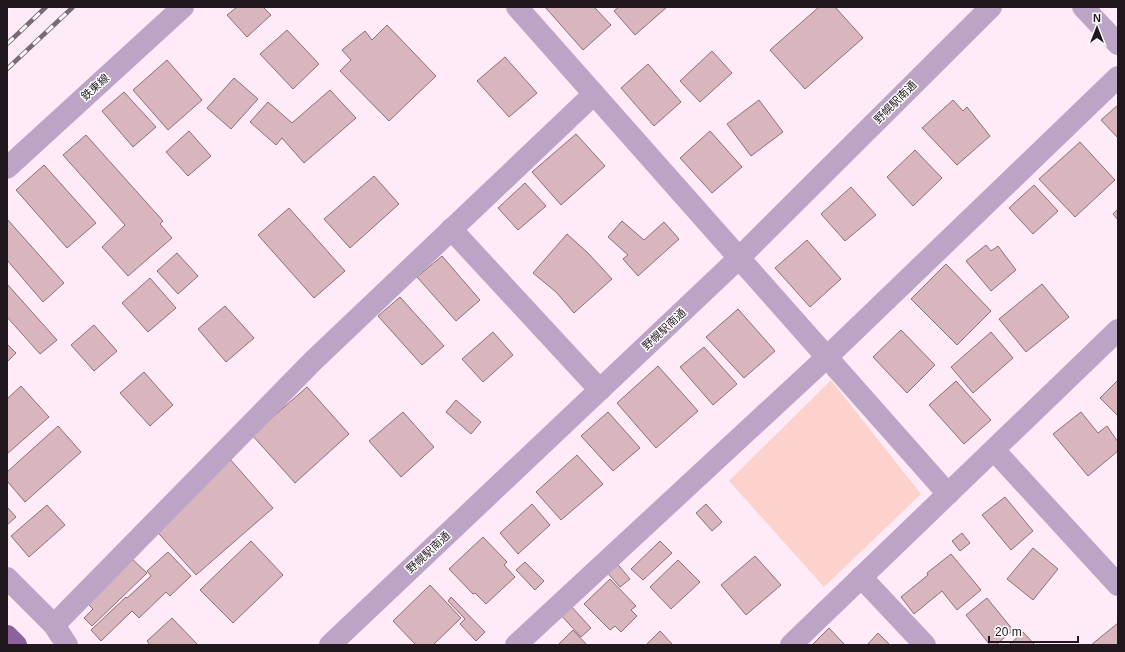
<svg xmlns="http://www.w3.org/2000/svg" width="1125" height="652" font-family="Arial,'Noto Sans JP',sans-serif">
	<rect width="100%" height="100%" fill="#feebf7"/>
	<path fill="#fdd2cd" d="M831,380L921,494L824,587L729,481Z"/>
	<g fill="#d9b5bd" stroke="#8f6f76">
		<path d="M237,7H263L271,15L247,37L227,15Z"/>
		<path d="M545,7H594L611,25L583,50Z"/>
		<path d="M619,7H667L635,35L614,11Z"/>
		<path d="M819,7H835L863,38L805,89L770,50Z"/>
		<path d="M387,25L436,76L389,121L340,71L351,60L342,50L365,31L372,40Z"/>
		<path d="M287,30L319,64L293,89L260,54Z"/>
		<path d="M712,51L732,73L700,102L680,81Z"/>
		<path d="M505,57L537,93L509,117L477,81Z"/>
		<path d="M167,60L202,100L168,130L133,90Z"/>
		<path d="M648,64L681,102L654,126L621,88Z"/>
		<path d="M234,78L258,99L231,129L207,108Z"/>
		<path d="M330,90L356,118L304,163L282,138L276,145L250,122L268,102L292,123Z"/>
		<path d="M124,92L156,127L133,147L102,111Z"/>
		<path d="M759,100L783,132L751,156L727,124Z"/>
		<path d="M953,100L963,111L967,107L990,136L957,165L922,128Z"/>
		<path d="M1118,105V138L1101,120Z"/>
		<path d="M189,131L211,156L188,176L166,152Z"/>
		<path d="M710,131L742,167L712,193L680,158Z"/>
		<path d="M576,134L605,166L561,205L532,172Z"/>
		<path d="M86,135L163,221L160,224L172,238L128,276L102,247L125,225L63,155Z"/>
		<path d="M1080,142L1115,180L1075,217L1039,179Z"/>
		<path d="M915,150L942,178L913,206L887,177Z"/>
		<path d="M44,165L96,223L67,248L16,190Z"/>
		<path d="M374,176L399,204L350,248L324,219Z"/>
		<path d="M525,183L546,206L518,230L498,208Z"/>
		<path d="M1034,185L1058,211L1033,234L1009,208Z"/>
		<path d="M851,187L876,215L845,241L821,214Z"/>
		<path d="M289,208L345,271L314,298L258,235Z"/>
		<path d="M1118,209V220L1113,214Z"/>
		<path d="M7,219L64,283L43,302L7,260Z"/>
		<path d="M622,221L644,240L664,222L679,239L638,276L623,259L628,255L608,237Z"/>
		<path d="M567,234L589,254L612,279L574,313L556,292L533,273Z"/>
		<path d="M807,240L841,279L810,307L775,268Z"/>
		<path d="M986,245L991,251L998,246L1016,270L991,291L966,261Z"/>
		<path d="M177,253L198,276L178,294L157,271Z"/>
		<path d="M442,256L480,300L456,321L417,277Z"/>
		<path d="M946,264L991,311L957,345L911,299Z"/>
		<path d="M150,278L176,308L148,332L122,303Z"/>
		<path d="M7,284L57,340L40,354L7,317Z"/>
		<path d="M1042,284L1069,317L1026,352L999,319Z"/>
		<path d="M400,297L444,346L422,365L378,316Z"/>
		<path d="M225,306L254,338L226,362L198,329Z"/>
		<path d="M738,309L775,351L744,378L706,337Z"/>
		<path d="M94,325L117,351L94,371L71,345Z"/>
		<path d="M901,330L935,365L907,393L873,357Z"/>
		<path d="M493,332L513,355L483,382L462,359Z"/>
		<path d="M991,332L1013,358L973,393L951,367Z"/>
		<path d="M7,344L16,353L7,362Z"/>
		<path d="M704,347L737,384L713,405L680,367Z"/>
		<path d="M658,366L698,411L656,448L617,403Z"/>
		<path d="M144,372L173,405L150,426L120,393Z"/>
		<path d="M1118,380V416L1100,398Z"/>
		<path d="M956,381L991,420L964,444L929,405Z"/>
		<path d="M21,386L49,417L7,454V399Z"/>
		<path d="M307,387L349,434L295,483L252,435Z"/>
		<path d="M456,400L481,422L471,434L446,412Z"/>
		<path d="M403,412L434,447L401,477L369,441Z"/>
		<path d="M608,412L640,448L613,471L581,436Z"/>
		<path d="M1081,412L1098,433L1107,426L1118,442V451L1088,476L1053,434Z"/>
		<path d="M58,426L81,452L25,502L7,481V472Z"/>
		<path d="M577,455L603,484L561,520L536,492Z"/>
		<path d="M229,458L273,508L196,575L152,526Z"/>
		<path d="M1005,497L1033,531L1011,550L982,515Z"/>
		<path d="M532,504L550,525L518,554L500,533Z"/>
		<path d="M706,504L722,522L712,531L696,513Z"/>
		<path d="M47,505L65,525L29,557L11,536Z"/>
		<path d="M7,507L16,517L7,525Z"/>
		<path d="M962,533L970,543L960,551L952,541Z"/>
		<path d="M483,537L507,562L504,565L515,577L486,604L475,593L473,594L449,569Z"/>
		<path d="M251,541L283,575L233,623L200,590Z"/>
		<path d="M660,541L672,553L643,580L631,569Z"/>
		<path d="M1033,548L1058,569L1033,600L1007,579Z"/>
		<path d="M168,552L191,576L170,596L166,592L139,618L132,611L101,641L91,630L126,597L127,598L151,576L147,571Z"/>
		<path d="M951,554L981,590L957,610L942,591L914,614L901,597L928,575L927,573Z"/>
		<path d="M129,556L147,573L92,626L84,618L93,609L87,603Z"/>
		<path d="M755,556L781,585L746,615L721,585Z"/>
		<path d="M614,560L630,579L620,587L604,569Z"/>
		<path d="M678,560L700,582L671,609L650,587Z"/>
		<path d="M525,562L544,581L535,590L516,570Z"/>
		<path d="M610,579L636,606L631,610L637,616L621,632L615,626L610,630L584,604Z"/>
		<path d="M430,585L461,618L433,645H416L393,621Z"/>
		<path d="M451,597L485,632L476,641L460,624L465,619L448,601Z"/>
		<path d="M987,598L1013,630L996,645H990L966,615Z"/>
		<path d="M569,604L591,628L581,637L559,613Z"/>
		<path d="M172,618L198,645H150L147,641Z"/>
		<path d="M1118,623V645H1091Z"/>
		<path d="M829,628L845,645H812Z"/>
		<path d="M573,630L587,645H558Z"/>
		<path d="M660,631L673,645H646Z"/>
		<path d="M1023,632L1035,645H1009Z"/>
		<path d="M878,633L890,645H867Z"/>
	</g>
	<g fill="none" stroke-linecap="round" stroke-linejoin="round">
		<g stroke="#bca4c6" stroke-width="22">
			<path d="M517,7L948,494"/>
			<path d="M1083,7L1118,44"/>
			<path d="M7,168L183,7"/>
			<path d="M451,229L600,390"/>
			<path d="M994,450L1118,585"/>
			<path d="M861,577L925,645"/>
			<path d="M7,578L54,625L67,645"/>
			<path d="M54,625L313,361L594,94"/>
			<path d="M330,645L739,258L991,7"/>
			<path d="M516,645L827,357L1118,77"/>
			<path d="M791,645L1118,330"/>
		</g>
		<path stroke="#8d619e" stroke-width="22" d="M7,636L16,645"/>
		<defs>
			<g id="rail">
				<path d="M7,44L46,7"/>
				<path d="M7,69L73,7"/>
			</g>
		</defs>
		<use href="#rail" stroke="#796b74" stroke-width="4.5"/>
		<use href="#rail" stroke="#fff" stroke-width="3" stroke-dasharray="9" stroke-linecap="butt"/>
	</g>
	<g text-anchor="middle" dominant-baseline="central" stroke-width="3" stroke-linejoin="round" paint-order="stroke">
		<g font-size="11" fill="#21171e" stroke="#fff">
			<text transform="translate(95 87) rotate(-42)">鉄東線</text>
			<text transform="translate(895 102) rotate(-45)">野幌駅南通</text>
			<text transform="translate(664 329) rotate(-43)">野幌駅南通</text>
			<text transform="translate(428 552) rotate(-43)">野幌駅南通</text>
		</g>
	</g>
	<rect width="1125" height="652" fill="none" stroke="#21171e" stroke-width="16"/>
	<g transform="translate(1097 28)" stroke="#ffffff" stroke-width="3" paint-order="stroke">
	<path d="M0-3L7 15L0 10L-7 15Z" fill="#21171e"/>
	<text y="-6" font-size="11" font-weight="bold" text-anchor="middle" fill="#21171e">N</text>
	</g>
	<path d="M989 636v6h89v-6" fill="none" stroke="#21171e" stroke-width="2"/>
	<text x="995" y="636" font-size="12" fill="#21171e" stroke="#ffffff" stroke-width="3" paint-order="stroke">20 m</text>
</svg>
